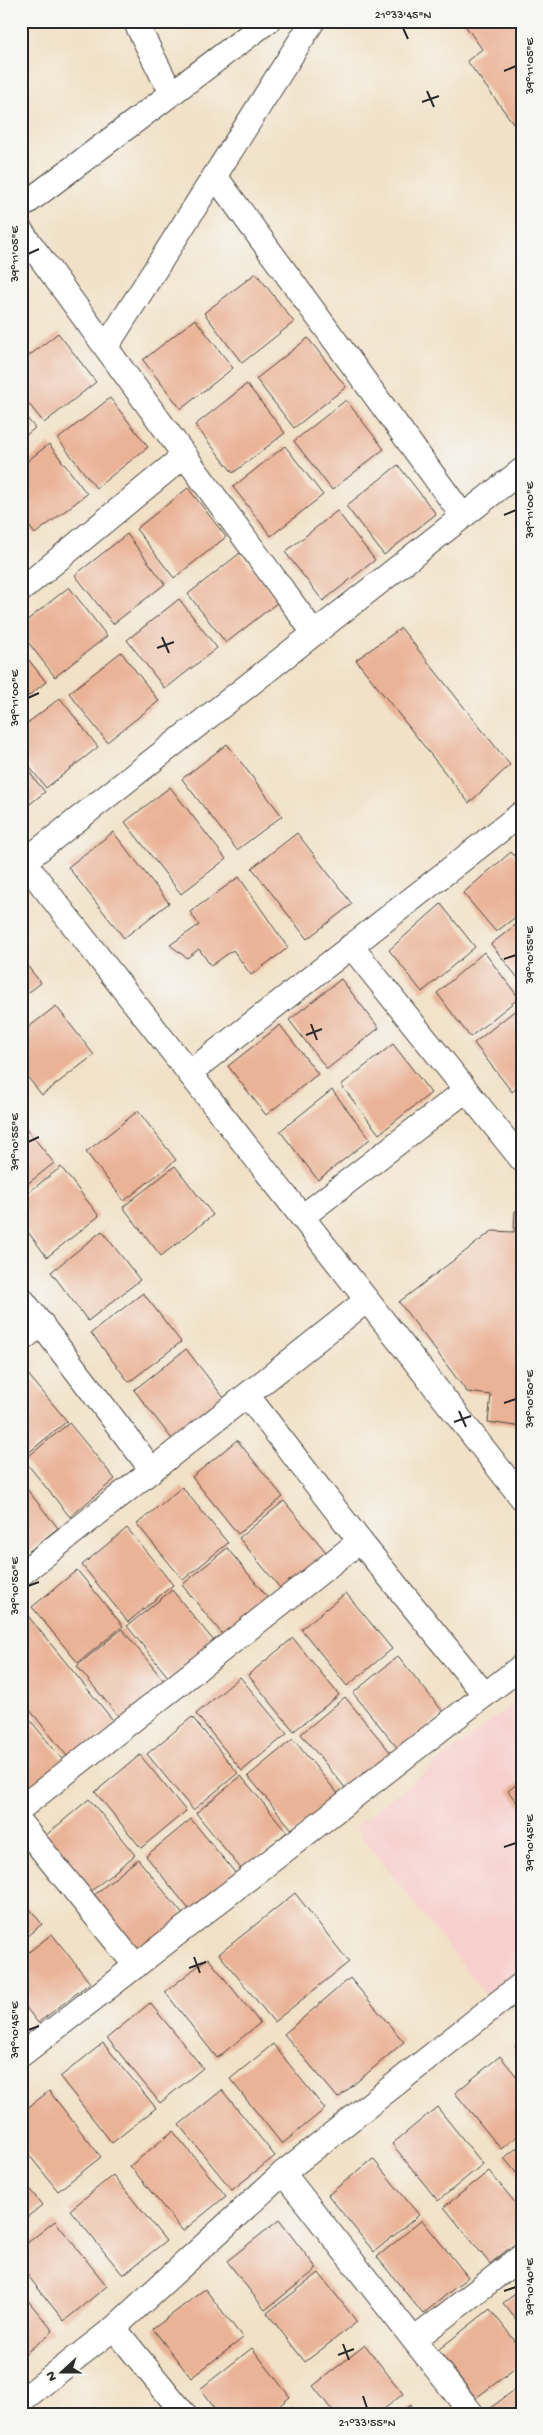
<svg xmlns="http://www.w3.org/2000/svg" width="543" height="2435" font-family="'Gochi Hand',sans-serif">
	<rect width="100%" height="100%" fill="#f6f6f2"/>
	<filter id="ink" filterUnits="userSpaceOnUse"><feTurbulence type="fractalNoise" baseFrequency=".02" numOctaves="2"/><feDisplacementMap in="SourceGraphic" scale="10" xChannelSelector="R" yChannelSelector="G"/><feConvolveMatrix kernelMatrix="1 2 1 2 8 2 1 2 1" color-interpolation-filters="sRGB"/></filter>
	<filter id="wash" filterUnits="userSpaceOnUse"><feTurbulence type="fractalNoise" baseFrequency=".0096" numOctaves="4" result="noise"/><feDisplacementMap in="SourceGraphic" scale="20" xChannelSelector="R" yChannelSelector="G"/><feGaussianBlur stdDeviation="1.12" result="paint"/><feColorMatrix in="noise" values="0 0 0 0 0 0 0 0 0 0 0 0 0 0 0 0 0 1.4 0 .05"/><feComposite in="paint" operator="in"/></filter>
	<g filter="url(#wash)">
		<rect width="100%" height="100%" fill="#f1e1c6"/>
		<path fill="#f7d0cd" d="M522,1696V1970L488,1998L355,1827Z"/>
		<g id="blocks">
			<g fill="#eab296">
				<path d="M462,21H522V135L467,61L482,49Z"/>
				<path d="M256,273L294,322L242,363L204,313Z"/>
				<path d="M195,319L233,368L181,409L143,360Z"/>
				<path d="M58,333L96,382L44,423L21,394V362Z"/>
				<path d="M308,338L346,387L294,428L256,379Z"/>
				<path d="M247,384L285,433L233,473L195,425Z"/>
				<path d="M110,398L148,447L96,488L58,439Z"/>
				<path d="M346,400L384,449L332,490L294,441Z"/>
				<path d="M21,411L35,428L21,439Z"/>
				<path d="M49,444L87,494L35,534L21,516V466Z"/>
				<path d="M285,446L323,495L271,536L233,487Z"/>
				<path d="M398,465L436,514L384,555L346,506Z"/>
				<path d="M188,488L226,537L174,578L136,529Z"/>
				<path d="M337,511L375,560L323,601L285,552Z"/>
				<path d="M127,534L165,584L113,624L75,575Z"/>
				<path d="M240,553L278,602L226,643L188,594Z"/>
				<path d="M69,587L107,636L55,677L21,633V625Z"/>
				<path d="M179,599L217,648L165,689L127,640Z"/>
				<path d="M401,628L510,765L469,803L356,660Z"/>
				<path d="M21,650L46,682L21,702Z"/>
				<path d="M121,652L159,701L107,742L69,693Z"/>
				<path d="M60,698L98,747L46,788L21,756V728Z"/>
				<path d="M227,744L282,816L237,850L182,779Z"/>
				<path d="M21,762L45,792L21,811Z"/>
				<path d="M170,787L226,859L181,894L125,822Z"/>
				<path d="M113,832L169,903L124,938L68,867Z"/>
				<path d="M297,833L352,904L307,939L252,868Z"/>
				<path d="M511,852L522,865V912L496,932L463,893Z"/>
				<path d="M239,877L288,948L251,975L233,950L211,966L199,949L187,958L170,945L199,925L190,912Z"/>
				<path d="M441,904L475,947L422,992L389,950Z"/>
				<path d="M522,920V983L491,944Z"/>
				<path d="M484,952L519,998L470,1037L437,993Z"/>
				<path d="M21,958L41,983L21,998Z"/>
				<path d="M341,979L379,1028L327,1069L289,1020Z"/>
				<path d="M522,1005V1084L512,1092L474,1043Z"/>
				<path d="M56,1006L94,1055L42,1095L21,1069V1033Z"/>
				<path d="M280,1025L318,1074L266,1115L228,1066Z"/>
				<path d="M393,1044L431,1093L379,1134L341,1085Z"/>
				<path d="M332,1090L370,1139L318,1180L280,1131Z"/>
				<path d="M522,1096V1109L516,1101Z"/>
				<path d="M138,1111L176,1160L124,1201L86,1152Z"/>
				<path d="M21,1122L54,1163L21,1189Z"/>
				<path d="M175,1166L213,1215L161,1256L123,1207Z"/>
				<path d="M61,1167L99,1216L47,1257L21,1223V1198Z"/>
				<path d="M515,1211L522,1212V1427L488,1422L491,1395L467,1392L399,1302L492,1231L514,1232Z"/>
				<path d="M102,1231L140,1280L88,1321L51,1272Z"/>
				<path d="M143,1293L181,1342L129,1382L91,1333Z"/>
				<path d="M186,1349L224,1398L172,1439L134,1390Z"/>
				<path d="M21,1366L67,1421L21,1459Z"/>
				<path d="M69,1423L115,1479L70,1517L24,1460Z"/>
				<path d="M237,1440L283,1497L238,1534L192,1477Z"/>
				<path d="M21,1482L58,1528L21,1558Z"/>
				<path d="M182,1487L228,1543L183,1580L137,1524Z"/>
				<path d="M284,1501L330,1557L285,1594L239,1538Z"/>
				<path d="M127,1528L173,1585L128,1622L82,1565Z"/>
				<path d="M227,1548L273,1604L228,1641L182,1585Z"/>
				<path d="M77,1570L123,1626L78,1663L32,1607Z"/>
				<path d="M172,1590L218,1646L173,1683L127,1626Z"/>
				<path d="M346,1593L392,1649L347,1686L301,1629Z"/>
				<path d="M24,1611L116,1724L71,1761L21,1699V1613Z"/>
				<path d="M122,1629L168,1686L123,1722L77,1666Z"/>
				<path d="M293,1638L339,1695L294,1731L248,1675Z"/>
				<path d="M398,1656L444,1713L399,1750L353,1693Z"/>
				<path d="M240,1677L287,1734L242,1771L196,1714Z"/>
				<path d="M345,1697L391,1753L347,1790L301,1734Z"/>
				<path d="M21,1709L66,1764L21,1801Z"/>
				<path d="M192,1717L238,1773L193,1810L147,1754Z"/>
				<path d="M293,1739L339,1795L294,1832L248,1776Z"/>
				<path d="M140,1755L186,1811L141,1848L95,1792Z"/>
				<path d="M241,1776L287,1832L242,1870L196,1813Z"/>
				<path d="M522,1780V1809L508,1791Z"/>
				<path d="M89,1799L135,1855L90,1892L45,1836Z"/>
				<path d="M191,1819L237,1875L192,1913L146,1856Z"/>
				<path d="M138,1859L184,1916L139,1953L93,1896Z"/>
				<path d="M295,1893L349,1962L274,2022L219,1954Z"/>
				<path d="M21,1898L42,1924L21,1941Z"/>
				<path d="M52,1934L90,1983L38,2023L21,2001V1958Z"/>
				<path d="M208,1958L260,2023L217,2058L165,1992Z"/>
				<path d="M350,1978L404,2042L338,2098L284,2034Z"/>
				<path d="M150,2003L203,2068L160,2103L107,2038Z"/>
				<path d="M522,2040V2054L515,2046Z"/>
				<path d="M103,2043L156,2108L112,2143L60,2077Z"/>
				<path d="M273,2044L325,2109L282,2144L230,2079Z"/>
				<path d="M500,2056L522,2083V2132L501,2149L455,2093Z"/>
				<path d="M222,2090L275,2156L232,2190L179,2125Z"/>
				<path d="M49,2091L101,2157L58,2191L21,2145V2113Z"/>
				<path d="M437,2107L483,2164L438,2201L392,2144Z"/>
				<path d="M173,2131L226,2196L183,2231L130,2166Z"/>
				<path d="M522,2144V2180L504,2158Z"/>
				<path d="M373,2159L419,2215L374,2252L328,2195Z"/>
				<path d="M489,2171L522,2211V2238L490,2264L444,2207Z"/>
				<path d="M113,2175L166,2241L123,2275L70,2210Z"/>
				<path d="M21,2178L42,2205L21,2222Z"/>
				<path d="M279,2220L317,2269L265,2310L227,2261Z"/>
				<path d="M422,2220L468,2277L423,2314L377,2257Z"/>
				<path d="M55,2221L107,2286L64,2321L21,2267V2248Z"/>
				<path d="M319,2273L357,2322L305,2362L267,2313Z"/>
				<path d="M205,2289L243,2338L191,2378L153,2329Z"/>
				<path d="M522,2289V2327L503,2303Z"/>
				<path d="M21,2292L53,2331L21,2357Z"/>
				<path d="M490,2309L522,2350V2363L476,2398L438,2350Z"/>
				<path d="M365,2345L403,2394L378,2414H335L313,2386Z"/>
				<path d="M252,2348L290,2397L269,2414H219L200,2389Z"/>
				<path d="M522,2384V2414H491L488,2410Z"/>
				<path d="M411,2405L418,2414H399Z"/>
				<path d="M291,2407L297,2414H282Z"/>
			</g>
		</g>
	</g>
	<g filter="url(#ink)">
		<use href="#blocks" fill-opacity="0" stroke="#494642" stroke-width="1"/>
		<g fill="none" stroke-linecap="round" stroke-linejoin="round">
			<defs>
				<g id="minor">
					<path d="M135,21L164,79L173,92"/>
					<path d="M215,176L463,516"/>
					<path d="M21,207L268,21"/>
					<path d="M21,231L314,633"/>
					<path d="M106,347L313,21"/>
					<path d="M21,590L185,455"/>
					<path d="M24,862L522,1498"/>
					<path d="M21,864L522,470"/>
					<path d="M351,946L522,1160"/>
					<path d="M189,1073L522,813"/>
					<path d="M302,1217L466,1090"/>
					<path d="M21,1298L152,1470"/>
					<path d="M21,1340L42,1324"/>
					<path d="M247,1395L360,1541L485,1695"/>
					<path d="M21,1574L367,1300"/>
					<path d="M21,1808L360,1541"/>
					<path d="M21,1824L136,1966"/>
					<path d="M21,2055L522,1666"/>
					<path d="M283,2173L472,2414"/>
					<path d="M114,2328L184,2414"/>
					<path d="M414,2340L522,2256"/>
					<path d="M21,2401L114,2328L283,2173L522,1984"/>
				</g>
			</defs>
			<use href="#minor" stroke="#494642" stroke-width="26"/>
			<use href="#minor" stroke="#fff" stroke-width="24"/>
		</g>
	</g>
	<path fill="none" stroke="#2b2b2b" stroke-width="2" d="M403,28L408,39M504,71L516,66M427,91L434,107M422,102L439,96M28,254L39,249M504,515L516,510M162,637L169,653M157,648L174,642M28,698L39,693M504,959L516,955M311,1024L317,1040M306,1035L322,1029M28,1142L39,1137M504,1403L516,1399M459,1411L466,1427M454,1422L471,1416M28,1586L39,1582M504,1847L516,1843M194,1957L200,1973M189,1968L206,1962M28,2030L39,2026M504,2291L516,2287M343,2344L349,2360M338,2355L354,2349M363,2396L367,2408"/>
	<rect width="543" height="2435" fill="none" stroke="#f6f6f2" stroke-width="55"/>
	<g transform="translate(62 2372) rotate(249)" stroke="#f6f6f2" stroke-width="4" paint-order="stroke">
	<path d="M0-4L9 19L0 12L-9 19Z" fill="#2b2b2b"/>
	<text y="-8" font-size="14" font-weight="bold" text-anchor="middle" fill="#2b2b2b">N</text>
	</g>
	<rect x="28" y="28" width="488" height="2380" fill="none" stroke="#2b2b2b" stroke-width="2"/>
	<g font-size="12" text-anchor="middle" fill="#2b2b2b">
		<text x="403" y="18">21°33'45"N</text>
		<text transform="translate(529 66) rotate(-90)" y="4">39°11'05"E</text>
		<text transform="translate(14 254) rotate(-90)" y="4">39°11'05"E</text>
		<text transform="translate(529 510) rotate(-90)" y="4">39°11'00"E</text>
		<text transform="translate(14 698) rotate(-90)" y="4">39°11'00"E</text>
		<text transform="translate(529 955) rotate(-90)" y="4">39°10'55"E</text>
		<text transform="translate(14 1142) rotate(-90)" y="4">39°10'55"E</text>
		<text transform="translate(529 1399) rotate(-90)" y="4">39°10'50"E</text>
		<text transform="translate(14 1586) rotate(-90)" y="4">39°10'50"E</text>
		<text transform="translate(529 1843) rotate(-90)" y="4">39°10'45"E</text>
		<text transform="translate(14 2030) rotate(-90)" y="4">39°10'45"E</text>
		<text transform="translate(529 2287) rotate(-90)" y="4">39°10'40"E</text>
		<text x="367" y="2426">21°33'55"N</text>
	</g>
</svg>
